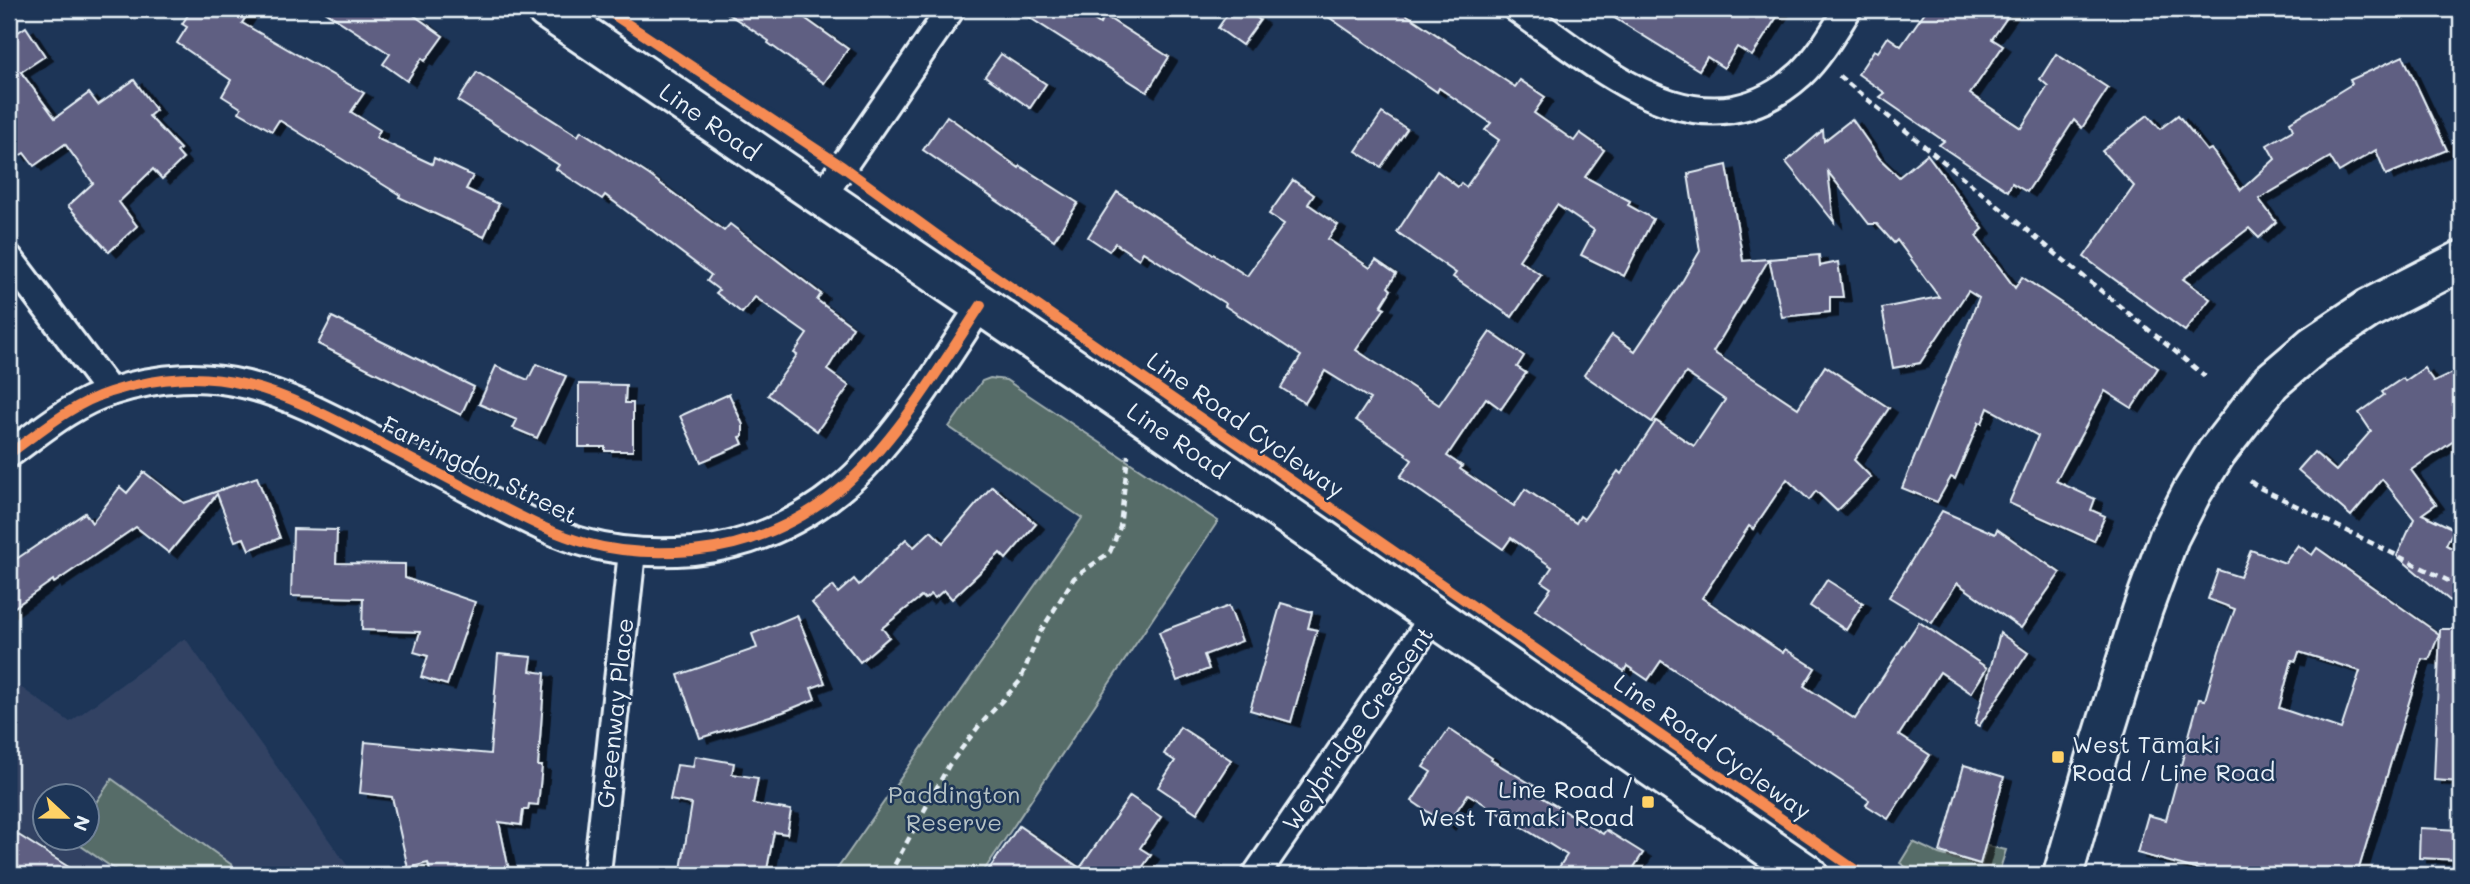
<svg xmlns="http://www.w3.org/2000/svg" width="2470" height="884" font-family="Mali,sans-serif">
	<defs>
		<filter id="shadow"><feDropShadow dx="8" dy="4.5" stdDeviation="0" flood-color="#0009"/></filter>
	</defs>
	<rect width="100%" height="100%" fill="#1d3557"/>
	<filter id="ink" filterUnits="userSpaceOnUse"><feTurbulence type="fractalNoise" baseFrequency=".0143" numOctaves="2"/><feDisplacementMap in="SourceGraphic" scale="14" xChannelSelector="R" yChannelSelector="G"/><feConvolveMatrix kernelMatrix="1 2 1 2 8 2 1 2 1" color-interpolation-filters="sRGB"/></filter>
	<g filter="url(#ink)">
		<path fill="#304264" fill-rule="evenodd" d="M185,638L354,875H9V679L70,722ZM46,796H88V838H46Z"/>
		<g fill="#576c67" stroke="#a0aeb0" stroke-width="2">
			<path d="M990,378L1006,380L1218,521L981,875H833L1082,518L949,427L982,381Z"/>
			<path d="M112,779L232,865L225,875H123L71,839L88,838V814Z"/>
			<path d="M1913,842L1939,854L1981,866L1987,846L2006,850L1998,875H1917L1900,863Z"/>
		</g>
		<g fill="#5e5f82" stroke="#e8f1f8" stroke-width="2" fill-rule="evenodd" filter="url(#shadow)">
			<path d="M192,9H251L242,23L364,93L351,112L380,130L376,138L432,164L434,158L473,176L466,189L499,204L484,237L399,197L400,195L279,120L272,131L239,112L241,108L222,96L231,80L177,43L187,27L182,24Z"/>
			<path d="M321,9H405L443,36L425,61L422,58L407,81L383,64L390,54Z"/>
			<path d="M721,9H792L848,49L824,83L768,43L769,41Z"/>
			<path d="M1016,9H1078L1100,24L1105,16L1169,57L1147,92Z"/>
			<path d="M1231,9H1244L1260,20L1242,45L1218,28Z"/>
			<path d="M1317,9H1398L1515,87L1520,80L1545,97L1534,113L1574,141L1580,133L1604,150L1585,177L1630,201L1628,205L1653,219L1624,276L1581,255L1594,230L1557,205L1519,260L1541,275L1512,317L1453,277L1456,273L1397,232L1437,171L1458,187L1461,183L1466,187L1499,140L1485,130L1491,123L1439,88L1437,92Z"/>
			<path d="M1600,9H1782L1752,56L1737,47L1724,68L1707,57L1699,70Z"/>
			<path d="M1927,9H2013L1992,39L2003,46L1970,94L2021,128L2048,86L2040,79L2056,54L2108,88L2082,128L2074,120L2027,192L2012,183L2008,191L1939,145L1944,141L1880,97L1885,93L1858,74L1874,50L1878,52L1888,37L1901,46Z"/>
			<path d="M26,27L45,56L21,72L55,118L89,93L98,105L134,80L156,110L149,116L180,149L177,152L183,159L162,179L153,169L119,202L137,226L109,252L68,206L93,183L65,144L34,166L24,153L19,156L9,141V38Z"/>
			<path d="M1001,54L1046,84L1030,108L985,76Z"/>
			<path d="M2403,56L2447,150L2386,175L2376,150L2339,172L2330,157L2259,199L2276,222L2259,238L2249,228L2183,279L2210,299L2185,331L2084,257L2134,186L2102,151L2148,115L2160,129L2178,115L2207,151L2211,149L2241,190L2275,159L2267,145L2293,130L2290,122L2352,84L2350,80Z"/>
			<path d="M477,72L578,136L581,131L649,175L724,231L730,224L821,294L817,300L853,327L827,370L849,386L817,431L768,395L797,355L794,353L807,334L755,297L742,313L716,293L719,290L707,281L711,275L605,195L602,199L556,169L559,165L458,101Z"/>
			<path d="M1382,113L1407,129L1381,167L1356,151Z"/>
			<path d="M947,116L1019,168L1020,166L1078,203L1054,240L923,150Z"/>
			<path d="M1852,119L1880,159L1899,177L1927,154L1983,229L1976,236L2015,288L2022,277L2158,368L2132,408L2105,391L2056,481L2095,499L2091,510L2105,516L2094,541L2009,503L2038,436L1988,408L1982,423L1979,422L1955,479L1951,477L1937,502L1902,488L1979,298L1968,291L1920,363L1893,368L1882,308L1939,297L1897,240L1894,243L1877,224H1869L1828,172L1834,222L1786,162L1823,130L1824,141Z"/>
			<path d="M1727,165L1743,261L1769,259L1713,352L1798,408L1825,366L1889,408L1854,460L1871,477L1837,511L1816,491L1809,500L1787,479L1753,529L1749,526L1702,598L1783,653L1785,649L1815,668L1804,686L1855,719L1919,622L1987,668L1971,693L1940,672L1899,735L1930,755L1888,819L1866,805L1869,800L1661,661L1648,680L1627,666L1624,671L1535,610L1551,588L1542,582L1552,567L1511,538L1503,549L1400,477L1412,460L1405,455L1406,453L1356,420L1370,399L1325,371L1305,403L1281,388L1301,356L1225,306L1226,304L1143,252L1139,259L1115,243L1109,251L1088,237L1117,192L1247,276L1284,224L1269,214L1293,180L1314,195L1308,204L1338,225L1328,239L1370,268L1376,260L1396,274L1388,287L1391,290L1381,306L1385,308L1356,350L1439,405L1490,332L1524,356L1517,367L1526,373L1501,409L1486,398L1447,456L1462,466L1460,469L1514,506L1525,489L1576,523L1580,516L1584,519L1618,471L1621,474L1656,421L1694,446L1725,400L1686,373L1652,422L1584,375L1612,335L1635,351L1683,280L1700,251L1688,174Z"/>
			<path d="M1819,255L1820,266L1838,262L1843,297H1830V312L1782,317L1769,259Z"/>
			<path d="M332,317L474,387L461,415L318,344Z"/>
			<path d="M536,364L566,376L537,438L513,428L517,420L479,404L496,366L528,380Z"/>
			<path d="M2424,368L2434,382L2461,369V436L2411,470L2436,504L2422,514L2454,529L2446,545L2461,553V610L2397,556L2414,519L2382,479L2351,516L2298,470L2314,452L2336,471L2371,431L2359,413L2384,395L2382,392L2403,378L2405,381Z"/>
			<path d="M579,384L626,385L625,403H633V451H605V447H579Z"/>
			<path d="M729,394L743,425V436L740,437L743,444L701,462L680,416Z"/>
			<path d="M144,472L184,503L257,477L280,538L249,550L244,538L235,541L217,494L169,553L136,527L54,583L53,580L9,611V564L85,513L92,523L120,487L127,493Z"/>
			<path d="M992,486L1036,524L1006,559L1000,553L952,599L944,590L935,598L931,594L925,599L922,596L882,628L889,637L860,662L812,603L833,586L838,593L854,579L859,585L906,539L914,547L931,531L943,543Z"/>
			<path d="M1942,511L1995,534L1997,529L2060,573L2021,628L1957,583L1932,623L1889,597Z"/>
			<path d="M293,529L337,530L336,563L405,564V578L475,602L447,685L421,677L428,656L414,652L420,632L362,630L363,598L291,596Z"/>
			<path d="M2298,545L2312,555L2317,548L2439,634L2429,660L2422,659L2357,875H2218L2137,853L2148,815L2166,820L2199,699L2205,700L2219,651L2235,609L2208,599L2218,570L2240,577L2251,550L2285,563ZM2299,652L2360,671L2341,729L2279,708L2292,660L2296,661Z"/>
			<path d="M1827,580L1863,603L1846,630L1810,606Z"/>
			<path d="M1281,603L1312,612L1308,628L1317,630L1291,722L1250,710Z"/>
			<path d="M1229,606L1242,641L1204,655L1209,669L1177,681L1159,632Z"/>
			<path d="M797,615L825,683L811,688L815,699L783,712L700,738L678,675L757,648L752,634Z"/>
			<path d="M2440,629H2461V782L2434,780Z"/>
			<path d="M2000,633L2028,653L1979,726L1975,724Z"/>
			<path d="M498,654L532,657L530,671L545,673L538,766H542L538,805L529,804L528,810H523L521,825L499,822L510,875H431L428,863L408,868L392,797L360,793L365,742L490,754Z"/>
			<path d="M1180,727L1231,760L1197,813L1158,787L1175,761L1164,754Z"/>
			<path d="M1449,729L1492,758L1491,760L1536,787L1533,792L1603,834L1606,830L1643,853L1629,875H1554L1567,855L1468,794L1447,825L1412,801L1431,772L1423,767Z"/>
			<path d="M695,756L734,763L732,774L758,778L753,804L791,810L787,834L774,832L766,875H680L692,804L670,800L677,765L693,767Z"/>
			<path d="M1964,765L2004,777L1980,864L1940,852Z"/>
			<path d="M1130,796L1161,817L1140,848L1151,855L1137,875H985L1019,826L1080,868Z"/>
			<path d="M2420,828L2461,830V860L2419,858Z"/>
			<path d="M9,829L81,875H9Z"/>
		</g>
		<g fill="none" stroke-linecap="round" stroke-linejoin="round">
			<defs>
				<g id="street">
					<path d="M1517,9C1600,67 1702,164 1801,74C1820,56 1834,31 1848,9"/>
					<path d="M821,198L951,9"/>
					<path d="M9,258L110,392"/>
					<path d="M9,454C41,431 72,404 110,392C215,358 280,391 371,438C411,459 452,480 492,502C522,517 553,534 586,543C622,553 656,554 693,551C747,546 797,524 839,490C893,446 943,363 981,305"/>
					<path d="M597,873L632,552"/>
					<path d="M1256,875L1434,616"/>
				</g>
				<g id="secondary">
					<path d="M546,9L1160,427L1808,875"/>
					<path d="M2063,875L2096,759L2142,611L2169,537L2192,492L2216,453L2271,382L2314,345L2368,309L2461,261"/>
				</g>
			</defs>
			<use href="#street" stroke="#e8f1f8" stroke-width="32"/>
			<use href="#secondary" stroke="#e8f1f8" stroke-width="44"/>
			<g stroke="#e8f1f8" stroke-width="4.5" stroke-dasharray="7 5" stroke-linecap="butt">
				<path d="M1839,76L2205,376"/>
				<path d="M2250,481L2258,487L2461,587"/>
				<path d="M889,875L949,765L979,726L1020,681L1039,634L1074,578L1110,552L1120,527L1128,455"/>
			</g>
			<use href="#street" stroke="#1d3557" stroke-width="26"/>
			<use href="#secondary" stroke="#1d3557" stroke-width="38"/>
			<defs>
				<g id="cycleway">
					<path d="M605,9L843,167L963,254L1863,875"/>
					<path d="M9,454C41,431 72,404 110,392C215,358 280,391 371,438C411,459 452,480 492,502C522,517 553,534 586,543C622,553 656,554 693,551C747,546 797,524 839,490C893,446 943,363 981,305"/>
				</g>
			</defs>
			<use href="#cycleway" stroke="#1d3557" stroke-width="15"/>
			<use href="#cycleway" stroke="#f68b52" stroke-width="10"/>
		</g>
	</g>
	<g fill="#ffd166" stroke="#1d3557" stroke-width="2.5">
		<rect x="2051" y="750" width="14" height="14" rx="3.5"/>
		<rect x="1641" y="795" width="14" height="14" rx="3.5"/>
	</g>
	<g text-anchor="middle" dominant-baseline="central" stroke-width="5" stroke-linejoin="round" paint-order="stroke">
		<g font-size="24" fill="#e8f1f8" stroke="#1d3557">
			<text transform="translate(710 121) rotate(35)">Line Road</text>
			<text transform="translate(1246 424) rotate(35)">Line Road Cycleway</text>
			<text transform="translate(1178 440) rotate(34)">Line Road</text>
			<text transform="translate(480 469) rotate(26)">Farringdon Street</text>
			<text transform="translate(614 713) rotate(-84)">Greenway Place</text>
			<text transform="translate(1357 728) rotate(-55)">Weybridge Crescent</text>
			<text transform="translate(1713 746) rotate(35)">Line Road Cycleway</text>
		</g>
		<g font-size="24" fill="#e8f1f8" stroke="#1d3557" text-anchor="start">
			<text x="2072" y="743">West Tāmaki<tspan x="2072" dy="28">Road / Line Road</tspan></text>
			<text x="1634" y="788" text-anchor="end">Line Road /<tspan x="1634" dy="28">West Tāmaki Road</tspan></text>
		</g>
		<g font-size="24" fill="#b5c2c5" stroke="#1d3557">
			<text x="954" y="793">Paddington<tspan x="954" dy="28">Reserve</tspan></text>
		</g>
	</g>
	<rect width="2470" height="884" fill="none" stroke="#1d3557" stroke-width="35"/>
	<rect x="18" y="18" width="2435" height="849" fill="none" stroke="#e8f1f8" stroke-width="2.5" filter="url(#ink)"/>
	<g transform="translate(66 817) rotate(112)"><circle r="33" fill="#1d3557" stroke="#6e8097" stroke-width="2"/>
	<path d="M0-5L12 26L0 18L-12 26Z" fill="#ffd166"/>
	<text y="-10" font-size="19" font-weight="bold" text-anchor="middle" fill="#e8f1f8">N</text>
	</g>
</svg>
